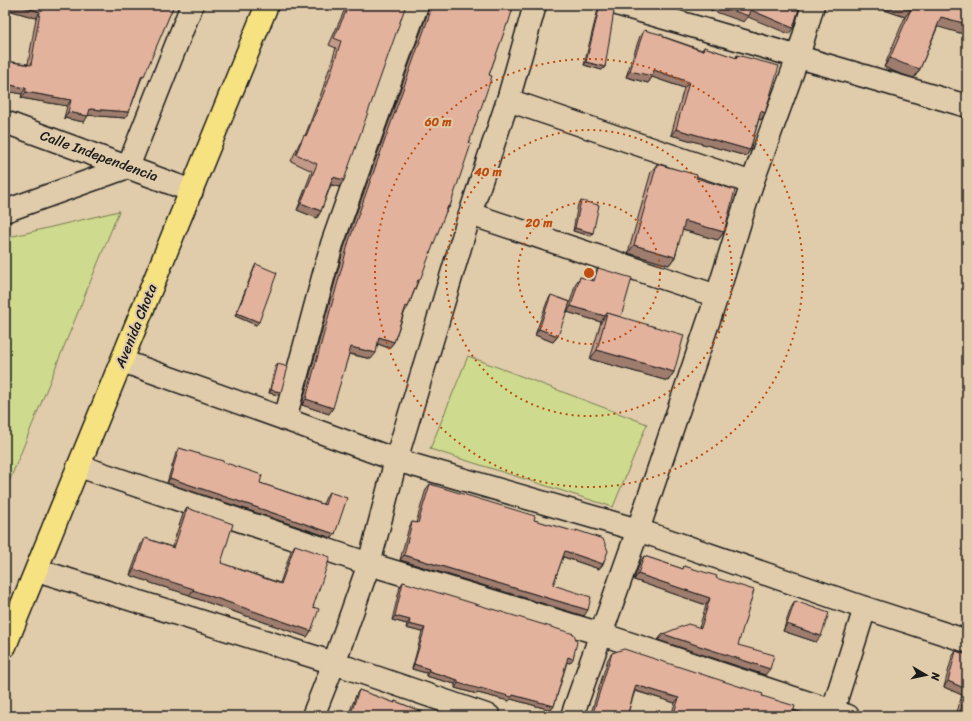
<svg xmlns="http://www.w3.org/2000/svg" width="972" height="721" font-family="Sriracha,sans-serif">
	<rect width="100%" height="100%" fill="#e0cbaa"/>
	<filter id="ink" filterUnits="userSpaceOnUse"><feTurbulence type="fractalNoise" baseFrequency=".025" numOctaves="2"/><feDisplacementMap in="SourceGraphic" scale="8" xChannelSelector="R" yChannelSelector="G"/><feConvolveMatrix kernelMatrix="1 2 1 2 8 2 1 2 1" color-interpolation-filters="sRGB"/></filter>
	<g filter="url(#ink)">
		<g fill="#ceda8d" stroke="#757b54">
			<path d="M119,211L5,492V238Z"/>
			<path d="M468,356L647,424L613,507L430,449Z"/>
		</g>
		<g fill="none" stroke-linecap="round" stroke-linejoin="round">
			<defs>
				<g id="street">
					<path d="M620,5L967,106"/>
					<path d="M508,100L752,183"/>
					<path d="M5,211L128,167L192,5"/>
					<path d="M470,214L717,296"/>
					<path d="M122,361L285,419L396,460L638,530L865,608L967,641"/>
					<path d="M285,419L332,244L417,5"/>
					<path d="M79,466L369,564L601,634L848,716"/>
					<path d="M37,570L334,663L489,716"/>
					<path d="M313,716L334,663L369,564L396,460L470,214L508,100L535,5"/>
					<path d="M572,716L601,634L638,530L717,296L752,183L798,57L813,5"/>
					<path d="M831,716L865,608"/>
				</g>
				<path id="secondary" d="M5,122L192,191"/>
				<path id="highway" d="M5,646L267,5"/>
			</defs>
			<use href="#street" stroke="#1c1c1c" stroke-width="25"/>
			<use href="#secondary" stroke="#1c1c1c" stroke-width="25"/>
			<use href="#highway" stroke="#1c1c1c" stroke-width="25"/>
			<use href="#street" stroke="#e0cbaa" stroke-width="22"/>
			<use href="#secondary" stroke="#e0cbaa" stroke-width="22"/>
			<use href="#highway" stroke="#f7e281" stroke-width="22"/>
		</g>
		<g fill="#c39987" stroke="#1c1c1c">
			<path d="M174,5L141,80L129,112L125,118L88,115L84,122L64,118L67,106L21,98L22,94L5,91V61L28,64L36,18L5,9Z"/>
			<path d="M348,5H349L344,180L339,187L331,185L321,211L317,218L297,210L312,171L291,161L300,142L305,136L322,91L336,48L329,45L345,9Z"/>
			<path d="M429,5H514L505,28L489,75L450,206L445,213L408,307L405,311L394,342L389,348L378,344L371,359L349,354L329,414L302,405L344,248L429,9Z"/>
			<path d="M599,5H611L605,67L602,70L584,65Z"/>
			<path d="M870,5H967V35L938,26L920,69L914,78L898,73L884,67L905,17Z"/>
			<path d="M644,30L702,50L704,47L736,58L737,55L761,120L759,119L750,150L746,156L671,135L684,88L652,77L648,83L626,77L640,36Z"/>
			<path d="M657,164L696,178L724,232L718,240L682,230L675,257L669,265L628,253L651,172Z"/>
			<path d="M581,201L591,236L573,231L578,204Z"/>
			<path d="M256,264L259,322L256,325L235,316L254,268Z"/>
			<path d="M598,268L621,317L674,372L668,381L590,359L601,322L567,312L576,283L580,277L592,281L594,274Z"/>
			<path d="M551,295L558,336L553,342L535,335L547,302Z"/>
			<path d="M278,364V395L269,393L275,367Z"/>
			<path d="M179,448L223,462L260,483L323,504L326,497L329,492L335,534L332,538L167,483L176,453Z"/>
			<path d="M430,484L534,520L575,532L576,530L603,564L599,569L563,557L553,585L584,616L400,560L409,527L412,522L416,523L426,489Z"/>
			<path d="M187,508L221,563L280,583L291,551L295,545L313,607L311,631L307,637L189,596L190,595L154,584L130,575L141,544L145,538L172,547L183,514Z"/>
			<path d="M644,556L683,569L684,566L716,578L738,645L765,675L658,640L663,634L699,628L706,605L634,580L640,562Z"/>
			<path d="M403,582L570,663L567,662L554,706L551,710L511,699L509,701L478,693L477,694L455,688V684L426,676V673L412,669L422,632L406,628L407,624L392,620L400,587Z"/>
			<path d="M795,601L816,642L783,631L791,608Z"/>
			<path d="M956,651L967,655V716H956L962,695L944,687L952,657Z"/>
			<path d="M612,653L762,696L792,716H671L675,703L635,691L627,716H590L608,659Z"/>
			<path d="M359,690L394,703L395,701L432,716H348L356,695Z"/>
		</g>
		<g fill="#9f7d6e" stroke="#1c1c1c">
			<path d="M5,5H18L40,12L36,18L5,9Z"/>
			<path d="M713,5L751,10L793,28L789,34L748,17L744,22L710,10Z"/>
			<path d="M870,5H900L911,9L905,17Z"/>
			<path d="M941,17L967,24V35L935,26Z"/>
			<path d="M890,58L920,69L914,78L898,73L884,67Z"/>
			<path d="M586,62L605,67L602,70L584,65Z"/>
			<path d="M654,70L689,82L684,88L652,77L648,83L626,77L630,71Z"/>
			<path d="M5,84L26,88L22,94L5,91Z"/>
			<path d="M26,92L71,100L67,106L21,98Z"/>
			<path d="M90,109L129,112L125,118L85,115Z"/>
			<path d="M761,111L765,113L761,120L756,118Z"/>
			<path d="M68,112L88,116L84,122L64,118Z"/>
			<path d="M676,129L750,150L746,156L671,135Z"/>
			<path d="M333,177L344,180L339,187L329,184Z"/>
			<path d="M301,203L321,211L317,218L297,210Z"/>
			<path d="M448,206H450L445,213L443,212Z"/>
			<path d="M685,221L724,232L718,240L679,229Z"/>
			<path d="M575,228L593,233L591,236L573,231Z"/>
			<path d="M634,245L675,257L669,265L628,253Z"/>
			<path d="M571,306L605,316L601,322L567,312Z"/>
			<path d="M237,313L259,322L256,325L235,316Z"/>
			<path d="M539,329L558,336L553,342L535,335Z"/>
			<path d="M379,337L394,342L389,348L375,343Z"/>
			<path d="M351,347L376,353L371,359L347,353Z"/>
			<path d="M597,350L674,372L668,381L590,359Z"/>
			<path d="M271,390L281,392L278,395L269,393Z"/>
			<path d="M306,399L333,408L329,414L302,405Z"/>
			<path d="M170,478L335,534L332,538L167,483Z"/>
			<path d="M565,551L603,564L599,569L561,556Z"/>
			<path d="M404,555L588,610L584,616L400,560Z"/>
			<path d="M134,569L194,589L190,595L154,584L130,575Z"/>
			<path d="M638,574L710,598L706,605L634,580Z"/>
			<path d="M193,590L311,631L307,637L189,596Z"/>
			<path d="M395,616L410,620L407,624L392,620Z"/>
			<path d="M409,624L425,628L422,632L406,628Z"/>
			<path d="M787,624L821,636L816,642L783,631Z"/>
			<path d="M663,634L770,669L765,675L658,640Z"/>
			<path d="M568,657L573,659L570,663L565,662Z"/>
			<path d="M414,664L429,669L426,673L412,669Z"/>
			<path d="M429,671L458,680L455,684L426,676Z"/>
			<path d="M948,681L966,689L962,695L944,687Z"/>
			<path d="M458,683L513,695L554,706L551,710L511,699L509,701L478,693L477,694L455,688Z"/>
			<path d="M636,685L679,698L675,703L633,690Z"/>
		</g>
		<g fill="#e3b29d" stroke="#1c1c1c">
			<path d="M18,5H174L144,76L142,75L129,112L90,109L88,116L68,112L71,100L26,92V88L5,84V61L31,65L40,12Z"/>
			<path d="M349,5H406L344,180L333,177L321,211L301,203L317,164L296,154L304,135L306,136L327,85L341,41L334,38Z"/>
			<path d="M433,5H514L508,24H507L489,75L492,76L469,143L471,144L450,206H448L420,280H418L408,307L406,306L394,342L379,337L376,353L351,347L333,408L306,399L349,241Z"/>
			<path d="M600,5H611L614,11L605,67L586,62Z"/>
			<path d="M716,5H800L793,28L751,10L749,16Z"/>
			<path d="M900,5H967V24L941,17L920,69L904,64L890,58L911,9Z"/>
			<path d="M644,30L663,35V37L703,51L704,47L737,58V55L779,66L765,113L761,111L750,150L676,129L689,82L654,70L652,76L630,71Z"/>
			<path d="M657,164L697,175L696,178L735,190L724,232L685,221L675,257L634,245Z"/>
			<path d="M581,201L599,205L593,233L575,228Z"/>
			<path d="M256,264L277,273L259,322L237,313Z"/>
			<path d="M598,268L632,278L621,317L607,313L605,316L571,306L580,277L594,281Z"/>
			<path d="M551,295L570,302L558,336L539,329Z"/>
			<path d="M607,313L684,335L674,372L597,350Z"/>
			<path d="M278,364L288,367L281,392L271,390Z"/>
			<path d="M179,448L223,461V462L262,475L260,483L325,505L329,492L347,498L335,534L170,478Z"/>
			<path d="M430,484L535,516L534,520L576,532V530L603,539L608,551L603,564L565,551L553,585L591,597L588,610L404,555L412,522L418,523Z"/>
			<path d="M187,508L233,524L221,563L281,584L295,545L330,557L313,607L319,609L311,631L193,590L194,589L159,578L134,569L145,538L174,548Z"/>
			<path d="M644,556L683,569L684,566L717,576L716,578L754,590L738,645L774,655L770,669L663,634L688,624L701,628L710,598L638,574Z"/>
			<path d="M403,582L574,634L577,642L573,659L568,657L554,706L513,695L512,697L480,688V689L458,683V680L429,671V669L414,664L425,628L409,624L410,620L395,616Z"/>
			<path d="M795,601L829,613L821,636L787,624Z"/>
			<path d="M624,649L763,694L762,696L795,706L792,716H673L679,698L636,685L627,716H592L612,653Z"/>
			<path d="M956,651L967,655V716H959L966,689L948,681Z"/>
			<path d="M359,690L395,703V701L432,716H350Z"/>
		</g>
	</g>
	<g fill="none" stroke="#bf4d0f" stroke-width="2" stroke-dasharray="2 4">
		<circle cx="589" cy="273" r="71"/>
		<circle cx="589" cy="273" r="143"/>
		<circle cx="589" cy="273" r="214"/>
	</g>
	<g text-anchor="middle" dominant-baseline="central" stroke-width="4" stroke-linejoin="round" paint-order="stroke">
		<g font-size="14" fill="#1c1c1c" stroke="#e0cbaa">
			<text transform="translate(99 156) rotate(20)">Calle Independencia</text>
			<text transform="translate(136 326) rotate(-68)">Avenida Chota</text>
		</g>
	</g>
	<circle cx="589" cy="273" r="6" fill="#bf4d0f" stroke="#e0cbaa" stroke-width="2"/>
	<g font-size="12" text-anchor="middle" font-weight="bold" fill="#bf4d0f" stroke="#e0cbaa" stroke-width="4" stroke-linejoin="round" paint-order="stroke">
		<text x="438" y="126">60 m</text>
		<text x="488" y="176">40 m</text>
		<text x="539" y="227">20 m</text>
	</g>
	<rect width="972" height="721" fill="none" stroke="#e0cbaa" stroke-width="20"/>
	<rect x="10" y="10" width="952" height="701" fill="none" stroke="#1c1c1c" stroke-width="1.5" filter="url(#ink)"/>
	<g transform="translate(926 675) rotate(99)" stroke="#e0cbaa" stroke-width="3" paint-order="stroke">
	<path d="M0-3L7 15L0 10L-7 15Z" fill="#1c1c1c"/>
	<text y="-6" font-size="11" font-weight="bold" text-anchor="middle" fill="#1c1c1c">N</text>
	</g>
</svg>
